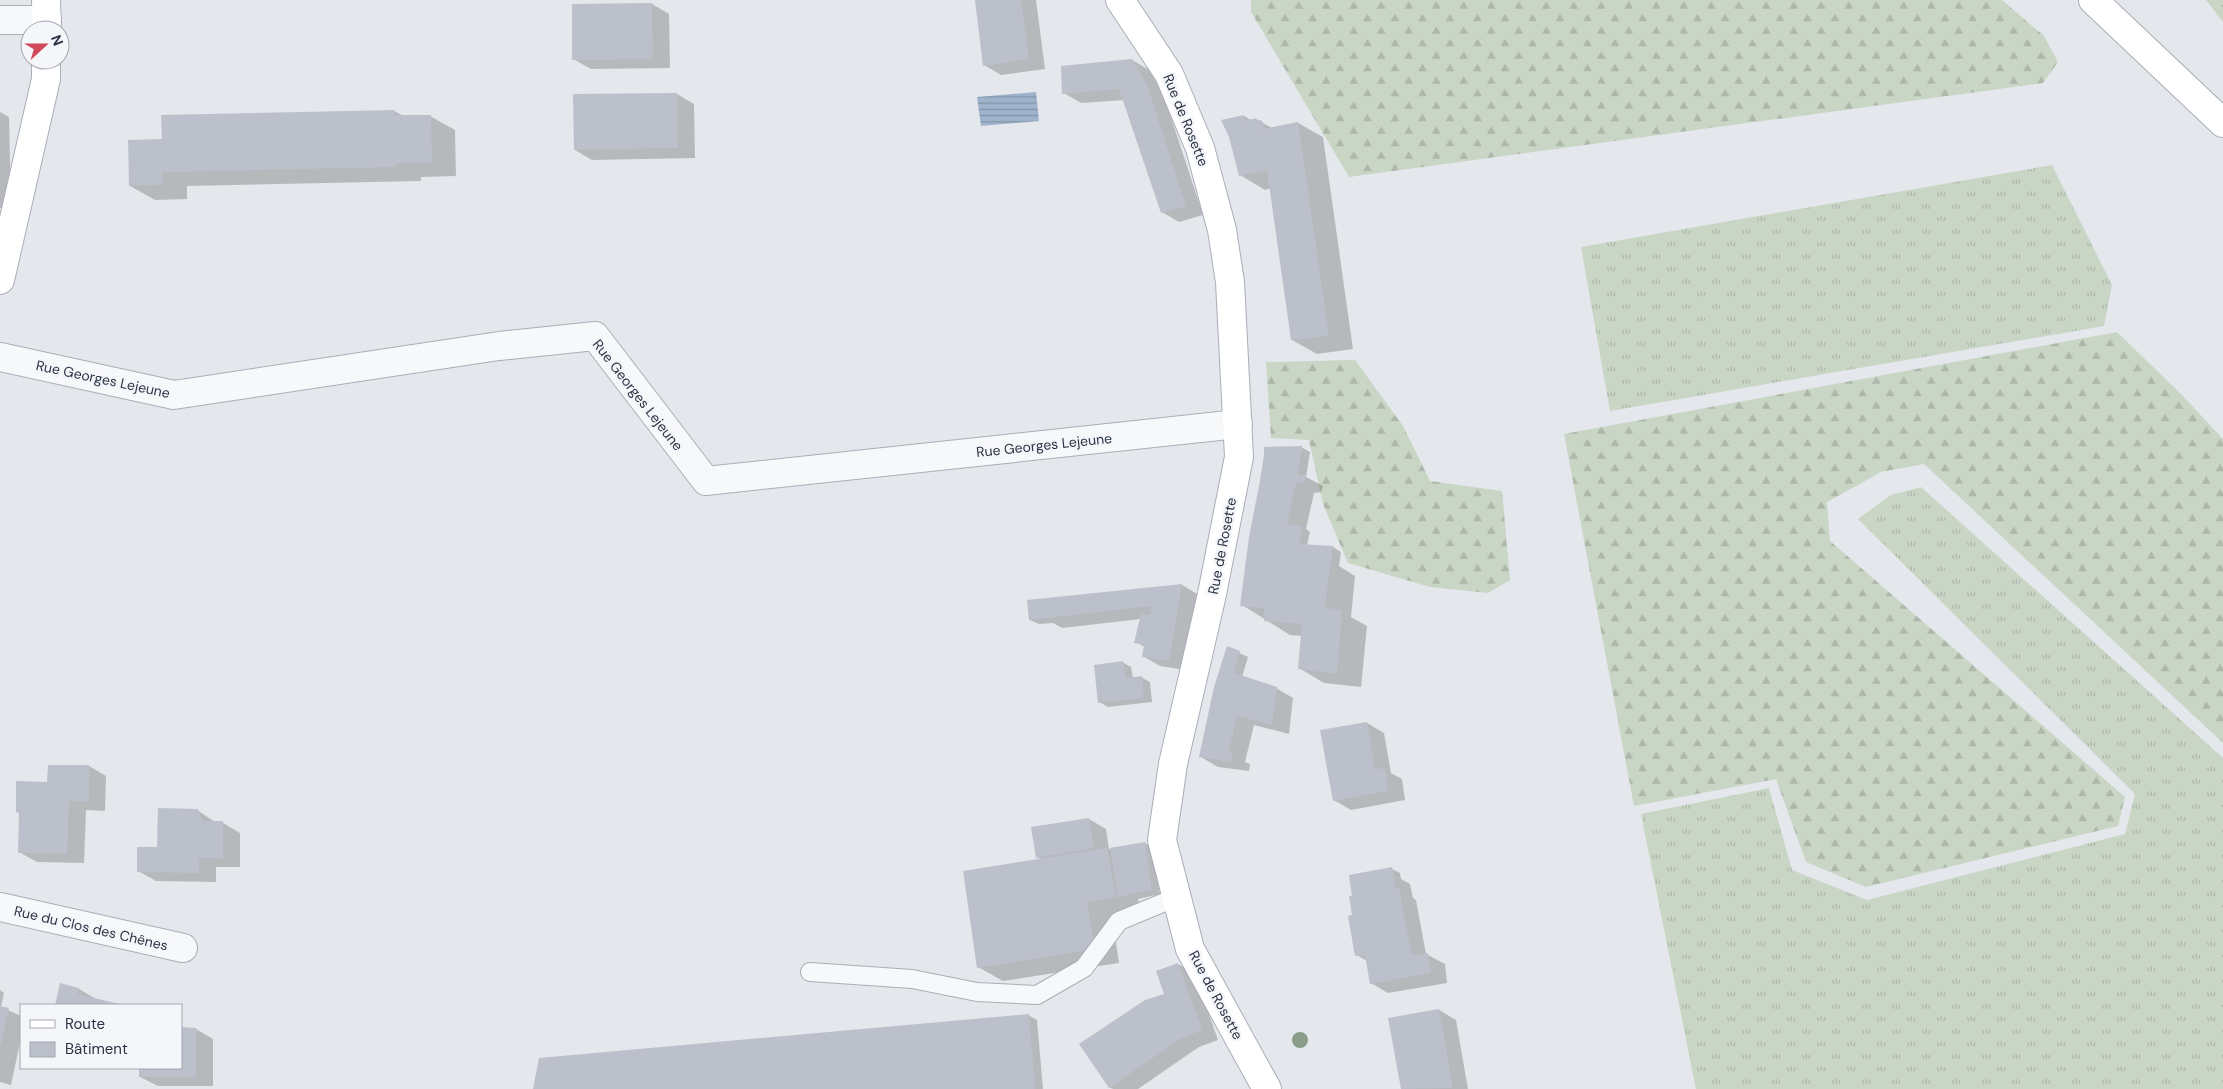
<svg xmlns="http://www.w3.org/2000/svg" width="2223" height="1089" font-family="'DM Sans',sans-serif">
	<defs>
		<pattern id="grass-tufts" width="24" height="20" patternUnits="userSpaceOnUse" patternTransform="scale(1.25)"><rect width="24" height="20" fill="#c9d6c5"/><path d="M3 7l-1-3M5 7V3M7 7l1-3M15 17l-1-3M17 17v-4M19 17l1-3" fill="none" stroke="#adb8ab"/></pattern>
		<pattern id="forest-firs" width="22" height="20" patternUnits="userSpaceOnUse" patternTransform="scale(1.25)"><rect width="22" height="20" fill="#c9d6c5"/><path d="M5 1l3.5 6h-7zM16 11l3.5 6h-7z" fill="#adb8ab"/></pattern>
		<pattern id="water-rules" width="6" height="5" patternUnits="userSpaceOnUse" patternTransform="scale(1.25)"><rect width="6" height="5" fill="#9fb4cc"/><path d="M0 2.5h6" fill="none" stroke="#8293a7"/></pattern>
	</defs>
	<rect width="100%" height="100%" fill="#e4e7ec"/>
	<g fill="url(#grass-tufts)">
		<path d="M2206,0H2223V22Z"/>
		<path d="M2052,165L2112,285L2104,326L1610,411L1581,247Z"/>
		<path d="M1921,487L2223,758V1089H1696L1641,814L1769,788L1792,870L1867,900L2125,834L2135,794L1858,519L1891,495Z"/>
	</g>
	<g fill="url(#forest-firs)">
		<path d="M1251,0H2002L2044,36L2058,62L2043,83L1349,177L1251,12Z"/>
		<path d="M2117,332L2182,395L2223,439V743L1924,464L1881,472L1827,502L1830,541L2125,797L2118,826L1866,887L1806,862L1776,779L1634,806L1564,434Z"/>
		<path d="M1355,360L1403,426L1430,481L1502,491L1510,580L1488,593L1430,587L1348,563L1323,504L1309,440L1271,438L1266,362Z"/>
	</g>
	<path fill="url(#water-rules)" d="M1036,92L1039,121L981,126L977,97Z"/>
	<g fill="#0003">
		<path d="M976,0H1036L1045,69L1001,75L984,65Z"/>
		<path d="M652,4L669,14L670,68L591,69L573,59V6Z"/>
		<path d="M1132,60L1149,70L1164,96L1203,215L1179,222L1162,212L1124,100L1081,103L1064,93Z"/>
		<path d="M677,94L694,104L695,158L592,160L575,150Z"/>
		<path d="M394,111L404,116H430L455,130L456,176L421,177V181L187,186V199L155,200L130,186L163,140Z"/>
		<path d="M0,112L9,117L11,208H0Z"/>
		<path d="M1244,116L1251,120L1256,119L1272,128L1298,123L1323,137L1353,349L1317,354L1292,340L1271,188L1265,190L1240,175Z"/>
		<path d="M1301,447L1310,452L1306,477L1323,486L1321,492L1314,493L1306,529L1310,532L1307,545L1333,547L1341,552L1339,566L1355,576L1351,617L1367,626L1361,687L1324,683L1299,668L1302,636L1290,635L1242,605L1265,448Z"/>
		<path d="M1182,585L1199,595L1186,670L1160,666L1143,656L1145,647L1136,642L1141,619L1062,628L1053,623L1039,624L1030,620L1029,601Z"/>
		<path d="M1228,648L1248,657L1242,677L1276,688L1293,698L1289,734L1254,725L1245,762L1250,764L1249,771L1218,767L1201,757Z"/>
		<path d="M1122,662L1131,667L1133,678L1141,677L1150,682L1152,702L1108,707L1099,702Z"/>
		<path d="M1367,723L1384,733L1391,773L1402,779L1405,800L1351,810L1334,800Z"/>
		<path d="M89,766L106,776L105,811L86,810L84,863L37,862L19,852L21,813L49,783Z"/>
		<path d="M197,810L215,822L223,823L240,833V867H216V882L156,881L138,871L158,848Z"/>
		<path d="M1089,819L1106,829L1109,849L1145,843L1153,848L1160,894L1138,899L1140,911L1112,916L1119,963L1003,981L978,967L1042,860L1037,857Z"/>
		<path d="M1392,869L1400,873L1401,879L1410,884L1413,898L1416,900L1426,954L1445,964L1447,983L1388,993L1371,983L1367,961L1357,955L1353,897Z"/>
		<path d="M1178,964L1195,974L1218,1040L1199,1047L1138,1089H1113L1109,1087L1165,995Z"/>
		<path d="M61,985L79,989L96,999L121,1005H56Z"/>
		<path d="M0,990L4,993L1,1007L21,1016V1038L11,1085L0,1082Z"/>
		<path d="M1439,1010L1456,1020L1468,1089H1402L1389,1019Z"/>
		<path d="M1028,1015L1037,1020L1043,1089H535Z"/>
		<path d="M181,1028L196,1029L213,1039V1086H158L140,1077L141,1068H181Z"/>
	</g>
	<g fill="#bbc0ca">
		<path d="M975,0H1021L1029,59L983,66Z"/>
		<path d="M652,3L653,59L572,60V4Z"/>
		<path d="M1132,59L1147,85L1186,206L1161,213L1119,89L1062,94L1061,66Z"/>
		<path d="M677,93L678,148L574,150L573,94Z"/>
		<path d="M395,110V115H431L432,163H396V167L163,172V185L129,186L128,140L162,139L161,115Z"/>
		<path d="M1244,115L1245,121L1256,118L1257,121L1261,120L1264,124L1263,129L1298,122L1329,336L1291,340L1267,170L1239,176L1229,137L1221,120Z"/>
		<path d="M1302,446L1298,475H1306L1304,483H1296L1287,524L1302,526L1299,544L1333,546L1325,607L1342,611L1337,674L1298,669L1302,624L1264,621V608L1240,606L1249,537L1264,460V447Z"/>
		<path d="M1182,584L1169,661L1142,657L1144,645L1134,643L1141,614L1150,615L1151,606L1029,620L1027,600Z"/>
		<path d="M1227,646L1240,651L1234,673L1277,687L1272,725L1237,716L1229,751L1233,753L1231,762L1199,757L1214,687Z"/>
		<path d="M1123,661L1126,678L1142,676L1144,698L1098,703L1094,665Z"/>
		<path d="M1367,722L1375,769L1385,768L1388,791L1333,801L1320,730Z"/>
		<path d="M48,765H89V802L69,801L67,854L18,853L19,813L16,812V781L47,782Z"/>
		<path d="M158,808L198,809L202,821H223V858H199V873L137,872V847H157Z"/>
		<path d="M1089,818L1094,848L1036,858L1031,827Z"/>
		<path d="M1145,842L1152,890L1118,897L1110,848Z"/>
		<path d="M1107,848L1116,897L1087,902L1095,949L977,968L963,871Z"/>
		<path d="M1392,867L1396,889L1399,888L1412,955L1428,953L1431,973L1370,984L1365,955L1355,956L1348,916L1352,915L1349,896H1352L1349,875Z"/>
		<path d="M1178,963L1202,1030L1182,1038L1109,1088L1079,1044L1145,1000L1164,994L1156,971Z"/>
		<path d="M60,983L79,988L78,994L123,1005H55Z"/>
		<path d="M0,1006L9,1008L1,1044H0Z"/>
		<path d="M1439,1009L1453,1088L1401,1089L1388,1018Z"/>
		<path d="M1029,1014L1035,1089H533L539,1058Z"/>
		<path d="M181,1027L196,1028V1077H139V1068H181Z"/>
	</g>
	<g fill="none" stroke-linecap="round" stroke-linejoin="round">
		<defs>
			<path id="lane" d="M810,972L912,979L977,992L1037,995L1084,968L1119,921L1177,897"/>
			<g id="street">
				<path d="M0,20H47"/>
				<path d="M0,357L174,395L499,346L595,336L706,481L1238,424"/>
				<path d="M0,907L183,948"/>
			</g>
			<g id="secondary">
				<path d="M46,0L47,30"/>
				<path d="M1120,0L1169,74L1200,148L1222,230L1230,282L1239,457L1212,594L1173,764L1162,840L1190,949L1267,1089"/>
				<path d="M2093,0L2223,123"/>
				<path d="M0,280L46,79V60"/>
			</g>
		</defs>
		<use href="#lane" stroke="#a9aeb7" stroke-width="20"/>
		<use href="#street" stroke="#a9aeb7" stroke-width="30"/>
		<use href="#secondary" stroke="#a9aeb7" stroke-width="30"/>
		<use href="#lane" stroke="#f7f8fa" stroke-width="18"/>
		<use href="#street" stroke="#f7f8fa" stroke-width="28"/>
		<use href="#secondary" stroke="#fff" stroke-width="28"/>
	</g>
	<circle fill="#899d89" cx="1300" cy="1040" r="8"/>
	<g text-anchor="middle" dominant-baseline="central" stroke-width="5" stroke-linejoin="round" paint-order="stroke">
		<g font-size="14" fill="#2b3445" stroke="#f4f6f9">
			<text transform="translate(1186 120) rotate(68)">Rue de Rosette</text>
			<text transform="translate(103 379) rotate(12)">Rue Georges Lejeune</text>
			<text transform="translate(638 395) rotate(52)">Rue Georges Lejeune</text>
			<text transform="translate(1044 445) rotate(-6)">Rue Georges Lejeune</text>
			<text transform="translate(1222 546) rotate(-79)">Rue de Rosette</text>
			<text transform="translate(91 928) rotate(13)">Rue du Clos des Chênes</text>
			<text transform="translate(1216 995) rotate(62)">Rue de Rosette</text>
		</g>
	</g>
	<rect x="20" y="1004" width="162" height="65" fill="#f4f6f9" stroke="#a4a8b1"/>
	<rect x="30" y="1020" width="25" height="8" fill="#ffffff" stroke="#a4a8b1"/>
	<text x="65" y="1029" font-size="15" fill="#2b3445">Route</text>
	<rect x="30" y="1042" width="25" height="15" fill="#bbc0ca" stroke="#a4a8b1"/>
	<text x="65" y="1054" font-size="15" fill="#2b3445">Bâtiment</text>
	<g transform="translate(45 45) rotate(69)"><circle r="24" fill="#f4f6f9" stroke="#a4a8b1"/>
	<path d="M0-4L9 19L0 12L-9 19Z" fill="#d1495b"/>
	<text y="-8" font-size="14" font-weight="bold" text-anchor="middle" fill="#2b3445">N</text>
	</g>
</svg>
